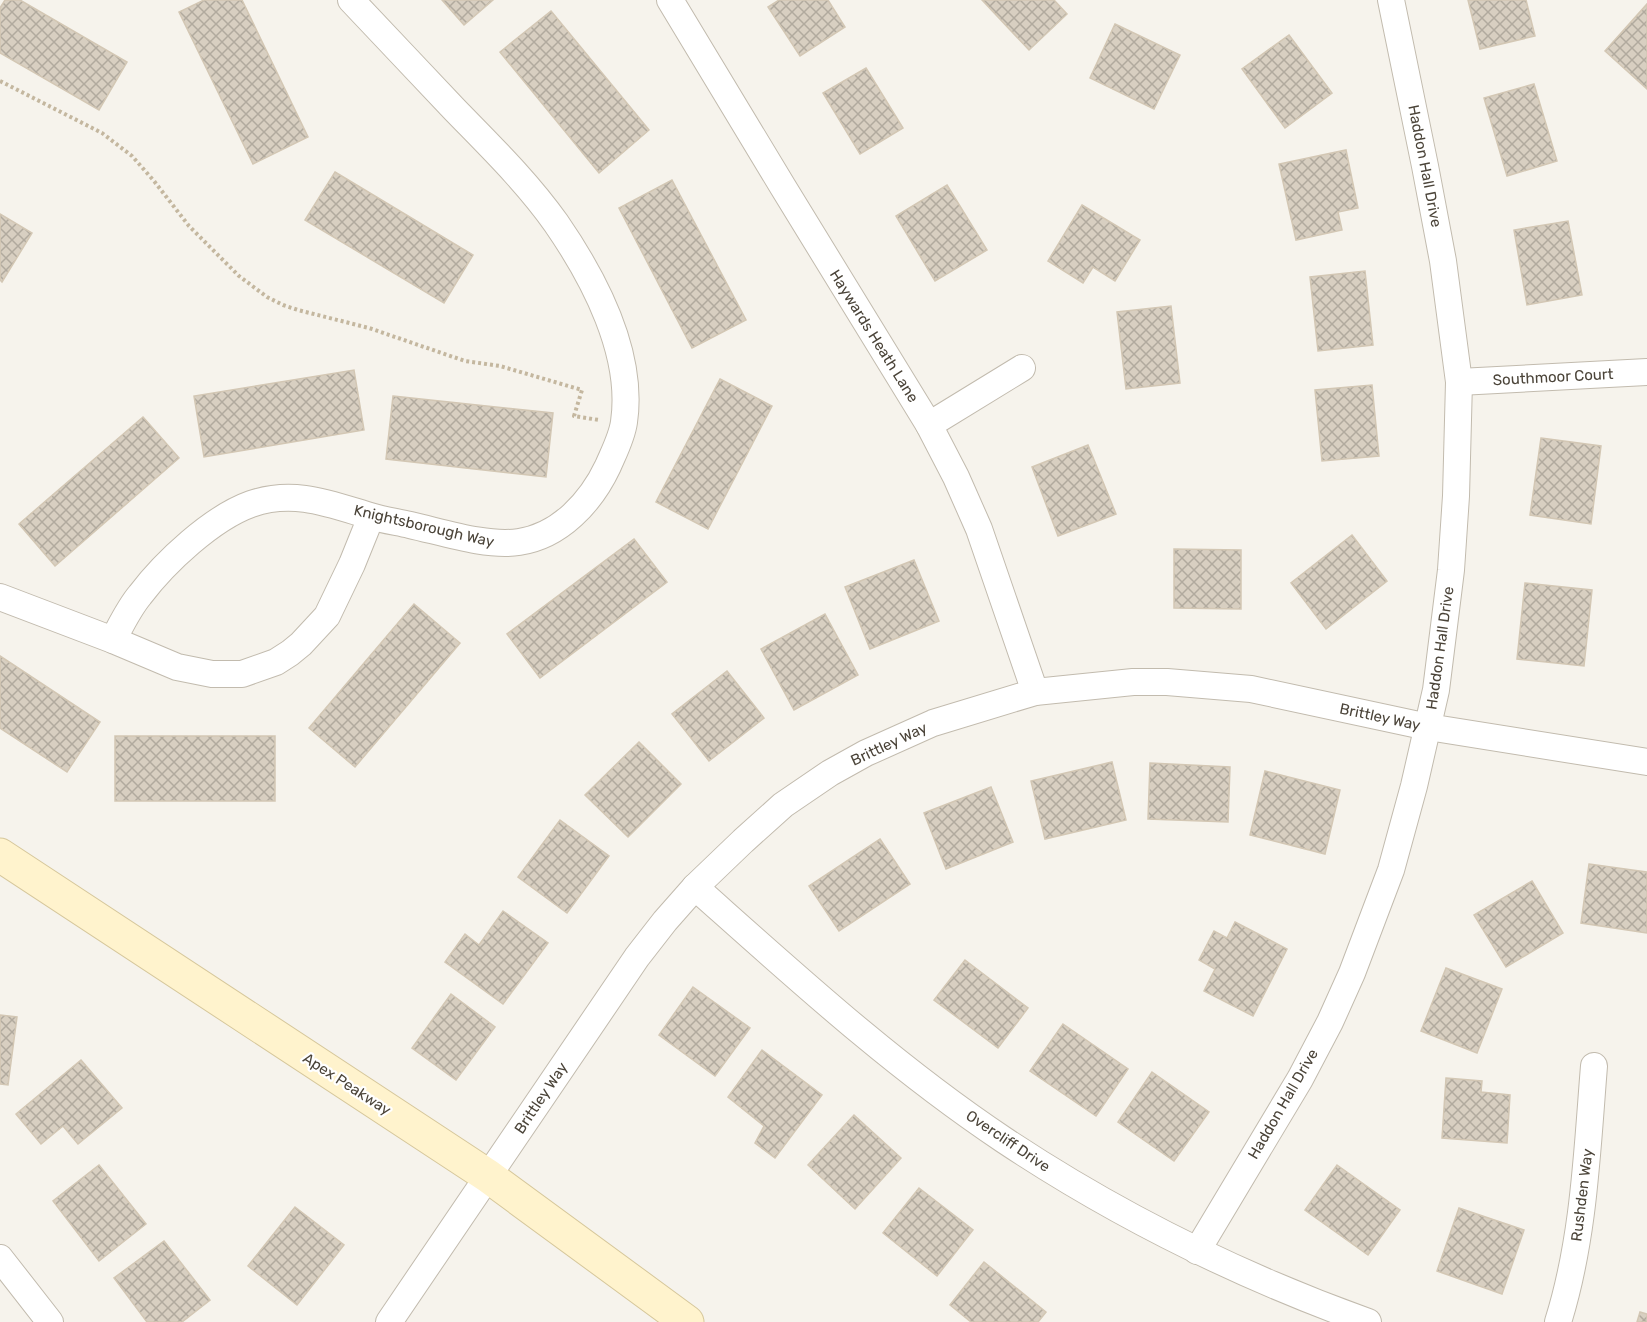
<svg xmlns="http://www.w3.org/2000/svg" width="1647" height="1322" font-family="Rubik,sans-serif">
	<defs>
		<pattern id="building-cross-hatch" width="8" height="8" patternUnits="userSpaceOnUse" patternTransform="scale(1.5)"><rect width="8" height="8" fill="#d8cfc1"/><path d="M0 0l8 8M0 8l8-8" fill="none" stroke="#b1aa9e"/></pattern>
	</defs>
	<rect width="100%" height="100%" fill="#f6f3ec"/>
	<g fill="url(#building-cross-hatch)" stroke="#d3c7b4" stroke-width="1.5">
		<path d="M5,0H20L127,62L99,110L0,53V8Z"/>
		<path d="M204,0H242L308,137L253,164L179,12Z"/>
		<path d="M442,0H493L464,25Z"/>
		<path d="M779,0H828L845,27L800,56L768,7Z"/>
		<path d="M982,0H1054L1067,14L1029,50Z"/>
		<path d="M1468,0H1526L1535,36L1480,49Z"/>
		<path d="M1647,4V89L1605,51Z"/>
		<path d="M551,11L649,130L599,173L500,52Z"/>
		<path d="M1115,24L1180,55L1154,109L1090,78Z"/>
		<path d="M1289,35L1332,93L1285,128L1242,69Z"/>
		<path d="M866,68L903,128L860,154L823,93Z"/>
		<path d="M1534,84L1557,161L1507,176L1484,98Z"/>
		<path d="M1346,150L1358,208L1338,212L1342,230L1296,240L1279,164Z"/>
		<path d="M335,172L473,255L444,303L305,220Z"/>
		<path d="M672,180L746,320L692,348L619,208Z"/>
		<path d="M947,185L987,250L935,281L896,216Z"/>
		<path d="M1082,205L1140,240L1115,281L1093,267L1083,283L1048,261Z"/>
		<path d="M0,214L32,233L2,282L0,280Z"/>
		<path d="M1568,221L1582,295L1527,305L1514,230Z"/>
		<path d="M1365,271L1373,345L1318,351L1310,277Z"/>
		<path d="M1171,306L1180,383L1126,389L1117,312Z"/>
		<path d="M354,370L364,430L204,457L194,396Z"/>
		<path d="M720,379L772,406L708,529L656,502Z"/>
		<path d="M1372,385L1379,456L1322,461L1315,390Z"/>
		<path d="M393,396L553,413L546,477L386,459Z"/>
		<path d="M143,417L179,458L55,566L19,524Z"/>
		<path d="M1541,438L1601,446L1591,524L1530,515Z"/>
		<path d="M1088,445L1116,514L1058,536L1032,467Z"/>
		<path d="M1352,535L1387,581L1326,629L1291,583Z"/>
		<path d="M634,539L667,582L540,678L507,634Z"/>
		<path d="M1174,549L1241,550V609L1174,608Z"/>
		<path d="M914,560L939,621L870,649L845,587Z"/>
		<path d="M1525,583L1592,590L1584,666L1517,659Z"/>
		<path d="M414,604L460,643L355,767L309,728Z"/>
		<path d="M825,614L858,675L794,710L761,649Z"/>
		<path d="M0,656L100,722L67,772L0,728Z"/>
		<path d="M727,671L764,718L709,761L672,714Z"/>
		<rect x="115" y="736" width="160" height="65"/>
		<path d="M639,742L681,784L628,837L585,795Z"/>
		<path d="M1112,762L1126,820L1045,839L1031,781Z"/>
		<path d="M1150,763L1230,767L1228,822L1148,819Z"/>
		<path d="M1265,771L1340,790L1325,854L1250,835Z"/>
		<path d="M991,787L1013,842L946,869L924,813Z"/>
		<path d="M560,820L609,856L567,913L518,877Z"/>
		<path d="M880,839L910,884L839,931L809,886Z"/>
		<path d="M1589,864L1647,872V933L1581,923Z"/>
		<path d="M1532,881L1563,933L1506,967L1474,915Z"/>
		<path d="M503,911L548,943L503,1004L445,962L465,934L479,945Z"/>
		<path d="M1235,922L1287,949L1253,1016L1204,991L1215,969L1199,960L1214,931L1227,938Z"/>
		<path d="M965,960L1028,1008L998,1048L934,1000Z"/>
		<path d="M1446,968L1502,989L1477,1053L1421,1031Z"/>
		<path d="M693,987L750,1028L715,1076L659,1035Z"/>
		<path d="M451,994L495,1027L456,1080L412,1048Z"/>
		<path d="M0,1015L17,1017L8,1085L0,1084Z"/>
		<path d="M1063,1024L1128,1069L1096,1116L1030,1071Z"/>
		<path d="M762,1050L822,1095L775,1158L755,1143L764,1126L728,1097Z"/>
		<path d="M81,1060L122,1108L78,1144L63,1126L41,1144L16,1114Z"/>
		<path d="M1152,1072L1209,1112L1174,1161L1118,1122Z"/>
		<path d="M1446,1078L1482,1081L1481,1092L1510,1095L1507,1143L1442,1138Z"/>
		<path d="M854,1115L901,1158L855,1209L808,1165Z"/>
		<path d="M99,1165L146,1224L99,1261L53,1201Z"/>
		<path d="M1337,1165L1400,1210L1368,1255L1305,1210Z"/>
		<path d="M919,1188L973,1230L937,1276L883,1233Z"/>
		<path d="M295,1207L344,1245L297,1305L248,1266Z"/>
		<path d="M1459,1208L1524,1230L1502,1294L1437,1271Z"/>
		<path d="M164,1241L210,1300L182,1322H147L114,1278Z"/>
		<path d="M984,1262L1046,1312L1038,1322H971L950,1305Z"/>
		<path d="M1640,1312L1647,1314V1322H1637Z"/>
	</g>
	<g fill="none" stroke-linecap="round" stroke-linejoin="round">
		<defs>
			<g id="street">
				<path d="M670,0L783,187L929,425L956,477L979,529L1035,692"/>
				<path d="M1459,382L1647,372"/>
				<path d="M929,425L1022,368"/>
				<path d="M0,597L113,640L177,667L212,674H242L276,662L290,653L301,644L327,616L352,564L371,517"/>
				<path d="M113,640C121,625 129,608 140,595C165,562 212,518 251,504C294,489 330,504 370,516C383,520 397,522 410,525C442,532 487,547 519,542C560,536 591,502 608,466C614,452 622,437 624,422C634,354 594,278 556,223C527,182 490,146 455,110C420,73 386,37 351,0"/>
				<path d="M695,887C794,975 893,1066 1004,1140C1117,1215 1240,1276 1368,1322"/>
				<path d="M1197,1251L1300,1079L1330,1022L1352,973L1391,870L1414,786L1436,690L1451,570L1456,496L1459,382L1443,261L1425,166L1391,0"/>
				<path d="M0,1258L50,1322"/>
				<path d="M389,1322L637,957L665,921L695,887L743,841L783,805L830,773L866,753L933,723L1035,692L1133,682H1167L1251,689L1428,727L1647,762"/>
				<path d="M1558,1322C1584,1239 1587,1152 1594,1066"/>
			</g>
			<path id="secondary" d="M0,855L488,1176L687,1322"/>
		</defs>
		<use href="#street" stroke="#c2bbae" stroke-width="28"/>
		<use href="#secondary" stroke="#d6c79b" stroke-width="35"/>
		<path stroke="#c4b79f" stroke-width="4" stroke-dasharray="3 3" stroke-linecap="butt" d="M0,81L102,133L132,156L154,181L189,226L239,276L267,297L283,305L298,310L369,328L465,361L500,366L582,390L574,416L599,420"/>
		<use href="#street" stroke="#fff" stroke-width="26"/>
		<use href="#secondary" stroke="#fff3cd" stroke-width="33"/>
	</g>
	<g text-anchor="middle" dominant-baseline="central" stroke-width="4.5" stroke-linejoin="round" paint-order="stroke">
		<g font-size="15" fill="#4b4439" stroke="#fff">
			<text transform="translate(1425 166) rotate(79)">Haddon Hall Drive</text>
			<text transform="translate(874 336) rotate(58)">Haywards Heath Lane</text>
			<text transform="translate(1553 377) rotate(-3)">Southmoor Court</text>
			<text transform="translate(424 526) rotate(13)">Knightsborough Way</text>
			<text transform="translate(1440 648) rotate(-82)">Haddon Hall Drive</text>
			<text transform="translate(1380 717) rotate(12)">Brittley Way</text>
			<text transform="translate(889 744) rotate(-25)">Brittley Way</text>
			<text transform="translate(347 1084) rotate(33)">Apex Peakway</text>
			<text transform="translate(541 1098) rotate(-56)">Brittley Way</text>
			<text transform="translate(1283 1104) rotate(-60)">Haddon Hall Drive</text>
			<text transform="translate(1008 1141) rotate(34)">Overcliff Drive</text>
			<text transform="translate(1582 1195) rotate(-83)">Rushden Way</text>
		</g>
	</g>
</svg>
